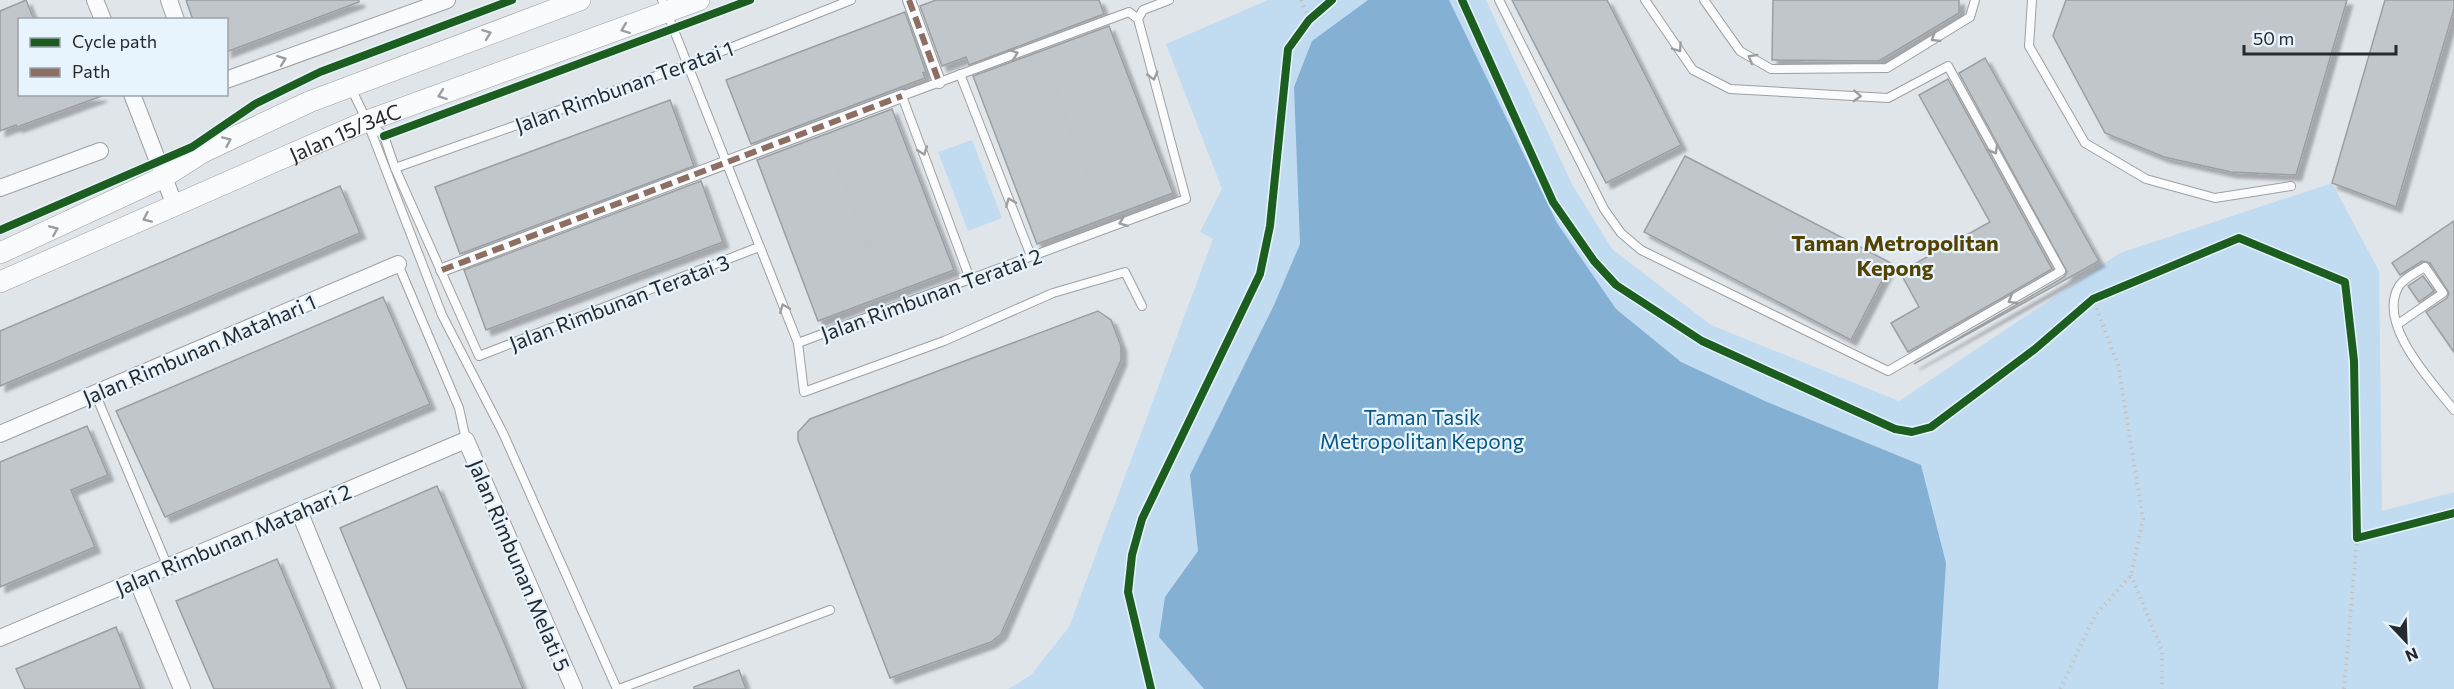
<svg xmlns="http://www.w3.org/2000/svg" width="2454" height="689" font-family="Commissioner,sans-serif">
	<defs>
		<filter id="shadow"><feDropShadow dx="5.5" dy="5.5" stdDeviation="1.5" flood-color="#0004"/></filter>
	</defs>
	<rect width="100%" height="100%" fill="#e0e5ea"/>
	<g fill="#c1dcf1">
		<path d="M1268,0H1486L1572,184L1612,249L1711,325L1899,401L2120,253L2332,183L2379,271L2382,511L2454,492V689H1008L1031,675L1069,627L1213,239L1200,232L1222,189L1166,44Z"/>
		<path d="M972,140L1002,218L968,231L938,152Z"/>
	</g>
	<path fill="#83b0d3" d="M1368,0H1449L1557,223L1616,309L1681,362L1767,402L1921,465L1946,563L1938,689H1204L1159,637L1165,597L1198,551L1190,475L1274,305L1300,244L1294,87L1312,41Z"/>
	<g fill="#c1c6ca" stroke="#9b9fa2" stroke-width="1.5" filter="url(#shadow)">
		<path d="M26,0L34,20H20V94L102,96L17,127L16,125L0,131V11Z"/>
		<path d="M186,0H359V2L226,52V20H193Z"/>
		<path d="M936,0H1099L1104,14L969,65L966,57L942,66L920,6Z"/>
		<path d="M1512,0H1607L1681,145L1606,183Z"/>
		<path d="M1773,0H1959V13L1879,61L1772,60Z"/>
		<path d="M2066,0H2347L2296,175L2231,172L2164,157L2105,133L2053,36Z"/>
		<path d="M2385,0H2454V9L2396,207L2332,183Z"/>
		<path d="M905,12L926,72L923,73L925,78L751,144L726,80Z"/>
		<path d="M1109,26L1173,193L1037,244L973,76Z"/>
		<path d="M1985,58L2099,261L1914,364L2064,277L2067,272L1959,73Z"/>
		<path d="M1948,79L2052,269L1908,352L1891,323L1919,307L1900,272L1990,222L1919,95Z"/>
		<path d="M670,100L694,166L460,254L435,187Z"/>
		<path d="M892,109L954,270L818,321L757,160Z"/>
		<path d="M1685,156L1891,263L1851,340L1644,232Z"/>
		<path d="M701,181L723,242L486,330L464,270Z"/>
		<path d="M340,186L360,233L0,386V331Z"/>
		<path d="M2454,221V352L2426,312L2447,298L2449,293L2430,263L2422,261L2400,275L2392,263Z"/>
		<path d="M2423,276L2434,291L2419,302L2408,286Z"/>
		<path d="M383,297L430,404L165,517L116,411Z"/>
		<path d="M1098,311L1111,320L1121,346V360L1001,634L991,642L890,678L798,440V432L810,419Z"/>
		<path d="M87,426L108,475L71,490L95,547L0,587V462Z"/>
		<path d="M437,486L506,647L523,689H407L399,669L340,528Z"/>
		<path d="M277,559L332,689H214L176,601Z"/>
		<path d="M116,627L141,689H25L16,669Z"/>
		<path d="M739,670L746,689H694V687Z"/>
	</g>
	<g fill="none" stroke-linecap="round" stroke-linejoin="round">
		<defs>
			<g id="service">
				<path d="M662,0L798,343L1186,199L1138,19L1143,10L1169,0"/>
				<path d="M1499,0L1604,209L1621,233L1641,250L1888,371L2061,271L1948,66L1888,98L1730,89L1693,70L1645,0"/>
				<path d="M1704,0L1740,51L1771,69L1887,68L1970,17L1975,0"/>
				<path d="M2032,0L2029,46L2085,143L2146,179L2215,198L2291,186"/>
				<path d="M960,74L1031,256"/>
				<path d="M350,86L367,121L442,315L503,433L617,689"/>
				<path d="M370,124L384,136L395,168L479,356L759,247"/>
				<path d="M395,168L687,65L851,0"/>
				<path d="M398,264L459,408L466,440"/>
				<path d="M970,279L902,96L1129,12L1138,19"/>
				<path d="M2398,324L2443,293L2425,267C2417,272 2404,278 2399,286C2376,324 2432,382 2454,410"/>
				<path d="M798,343L804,392L944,341L1053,293L1125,272L1142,306"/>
				<path d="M95,393L168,567"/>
				<path d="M619,689L830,610"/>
			</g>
			<g id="pedestrian">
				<path d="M909,0L939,82"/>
				<path d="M442,270L902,96"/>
			</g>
			<g id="minor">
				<path d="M95,0L103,20"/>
				<path d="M169,0L176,20"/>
				<path d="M226,80L447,0"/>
				<path d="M132,94L175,206"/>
				<path d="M0,188L100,151"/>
				<path d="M0,434L398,264"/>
				<path d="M299,511L372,689"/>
				<path d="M137,580L182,689"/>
				<path d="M0,638L466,440L574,689"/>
			</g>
			<g id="tertiary">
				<path d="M0,253L164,177L203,152L309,102L580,0"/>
				<path id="s1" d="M0,282L367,121L699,0"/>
			</g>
		</defs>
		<use href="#service" stroke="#9ca0a4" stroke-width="10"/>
		<use href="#pedestrian" stroke="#9ca0a4" stroke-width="14"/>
		<use href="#minor" stroke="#9ca0a4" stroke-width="18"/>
		<use href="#tertiary" stroke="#9ca0a4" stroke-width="22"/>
		<g stroke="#c1c4c5" stroke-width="4" stroke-dasharray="1.5 4.5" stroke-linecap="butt">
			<path d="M1301,0L1309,20"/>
			<path d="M1043,56L1103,215"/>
			<path d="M828,140L887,296"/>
			<path d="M2131,575L2162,650V689"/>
			<path d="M2060,689L2095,616L2131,575L2143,519L2118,365L2093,299"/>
			<path d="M2344,689L2357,538"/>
		</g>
		<use href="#service" stroke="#fafbfc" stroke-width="8"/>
		<use href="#pedestrian" stroke="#fafbfc" stroke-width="12"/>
		<use href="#minor" stroke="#fafbfc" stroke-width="16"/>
		<use href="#tertiary" stroke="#fafbfc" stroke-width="21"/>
		<g stroke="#8d6e63" stroke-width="6" stroke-dasharray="12 6" stroke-linecap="butt">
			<path d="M909,0L939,82"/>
			<path d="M442,270L902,96"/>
		</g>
		<defs>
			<g id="cycleway">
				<path d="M1462,0L1553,202L1594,261L1616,285L1702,341L1895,429L1912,432L1931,427L2035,349L2093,299L2239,238L2345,282L2354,361L2357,538L2454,513"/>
				<path d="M384,136L750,0"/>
				<path d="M0,230L192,147L255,104L320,72L512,0"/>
				<path d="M1151,689L1128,592L1132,555L1142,519L1260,274L1270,226L1288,49L1309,20L1332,0"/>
			</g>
		</defs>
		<use href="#cycleway" stroke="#e8f4fd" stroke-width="11"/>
		<use href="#cycleway" stroke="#1b5e20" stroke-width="8"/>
	</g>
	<defs><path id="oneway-chevron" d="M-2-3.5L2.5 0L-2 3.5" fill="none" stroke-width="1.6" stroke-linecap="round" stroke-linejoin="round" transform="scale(1.5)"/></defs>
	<g stroke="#9b9d9f">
		<use href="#oneway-chevron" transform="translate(625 29) rotate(159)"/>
		<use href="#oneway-chevron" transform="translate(487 34) rotate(-20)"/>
		<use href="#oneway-chevron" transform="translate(1935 38) rotate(148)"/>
		<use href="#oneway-chevron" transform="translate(1678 48) rotate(55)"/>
		<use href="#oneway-chevron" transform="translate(1014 54) rotate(-21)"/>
		<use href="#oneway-chevron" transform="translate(1752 58) rotate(-150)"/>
		<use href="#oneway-chevron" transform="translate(282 60) rotate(-20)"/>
		<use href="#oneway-chevron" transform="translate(1153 76) rotate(75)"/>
		<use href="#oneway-chevron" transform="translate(442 95) rotate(160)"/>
		<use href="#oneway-chevron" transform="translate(1857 96) rotate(3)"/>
		<use href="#oneway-chevron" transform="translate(227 141) rotate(-24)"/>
		<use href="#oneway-chevron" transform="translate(1994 150) rotate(61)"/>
		<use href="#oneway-chevron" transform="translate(923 151) rotate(70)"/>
		<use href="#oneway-chevron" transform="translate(1010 202) rotate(-112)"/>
		<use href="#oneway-chevron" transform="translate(147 218) rotate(156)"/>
		<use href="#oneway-chevron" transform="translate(1123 222) rotate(160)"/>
		<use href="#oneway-chevron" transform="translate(54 230) rotate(-23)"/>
		<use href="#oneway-chevron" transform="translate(2012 300) rotate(150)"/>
		<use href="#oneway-chevron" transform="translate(784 308) rotate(-112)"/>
	</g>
	<g text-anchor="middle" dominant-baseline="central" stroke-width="4.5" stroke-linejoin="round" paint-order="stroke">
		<g font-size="21" fill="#262a2e" stroke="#e8f4fd">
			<text transform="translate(624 86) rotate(-20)">Jalan Rimbunan Teratai 1</text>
			<text stroke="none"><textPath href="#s1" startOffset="376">Jalan 15/34C</textPath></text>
			<text transform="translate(931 294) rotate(-20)">Jalan Rimbunan Teratai 2</text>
			<text transform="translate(619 302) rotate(-21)">Jalan Rimbunan Teratai 3</text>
			<text transform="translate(199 349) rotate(-23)">Jalan Rimbunan Matahari 1</text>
			<text transform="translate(233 539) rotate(-23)">Jalan Rimbunan Matahari 2</text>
			<text transform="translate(520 565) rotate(67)">Jalan Rimbunan Melati 5</text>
		</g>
		<g font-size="21" fill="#095784" stroke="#e8f4fd">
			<text x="1422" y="416">Taman Tasik<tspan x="1422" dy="24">Metropolitan Kepong</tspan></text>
		</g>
		<g font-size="22" font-weight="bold" fill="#534200" stroke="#e8f4fd">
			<text x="1895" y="242">Taman Metropolitan<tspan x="1895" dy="25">Kepong</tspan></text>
		</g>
	</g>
	<rect x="18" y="18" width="210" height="78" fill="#e8f4fd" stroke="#9aa3aa" stroke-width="1.5"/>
	<rect x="30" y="38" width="30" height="9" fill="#1b5e20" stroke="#9aa3aa" stroke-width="1.5"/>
	<text x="72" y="48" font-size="18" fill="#262a2e">Cycle path</text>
	<rect x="30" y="68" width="30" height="9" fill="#8d6e63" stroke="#9aa3aa" stroke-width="1.5"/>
	<text x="72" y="78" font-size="18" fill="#262a2e">Path</text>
	<g transform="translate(2406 641) rotate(157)" stroke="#e8f4fd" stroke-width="4.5" paint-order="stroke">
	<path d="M0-4.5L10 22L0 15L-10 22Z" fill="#262a2e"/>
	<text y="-9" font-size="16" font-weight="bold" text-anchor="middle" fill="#262a2e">N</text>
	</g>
	<path d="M2244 45v9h152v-9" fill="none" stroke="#262a2e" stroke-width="3"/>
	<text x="2253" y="45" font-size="18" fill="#262a2e" stroke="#e8f4fd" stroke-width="4.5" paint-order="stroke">50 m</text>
</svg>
